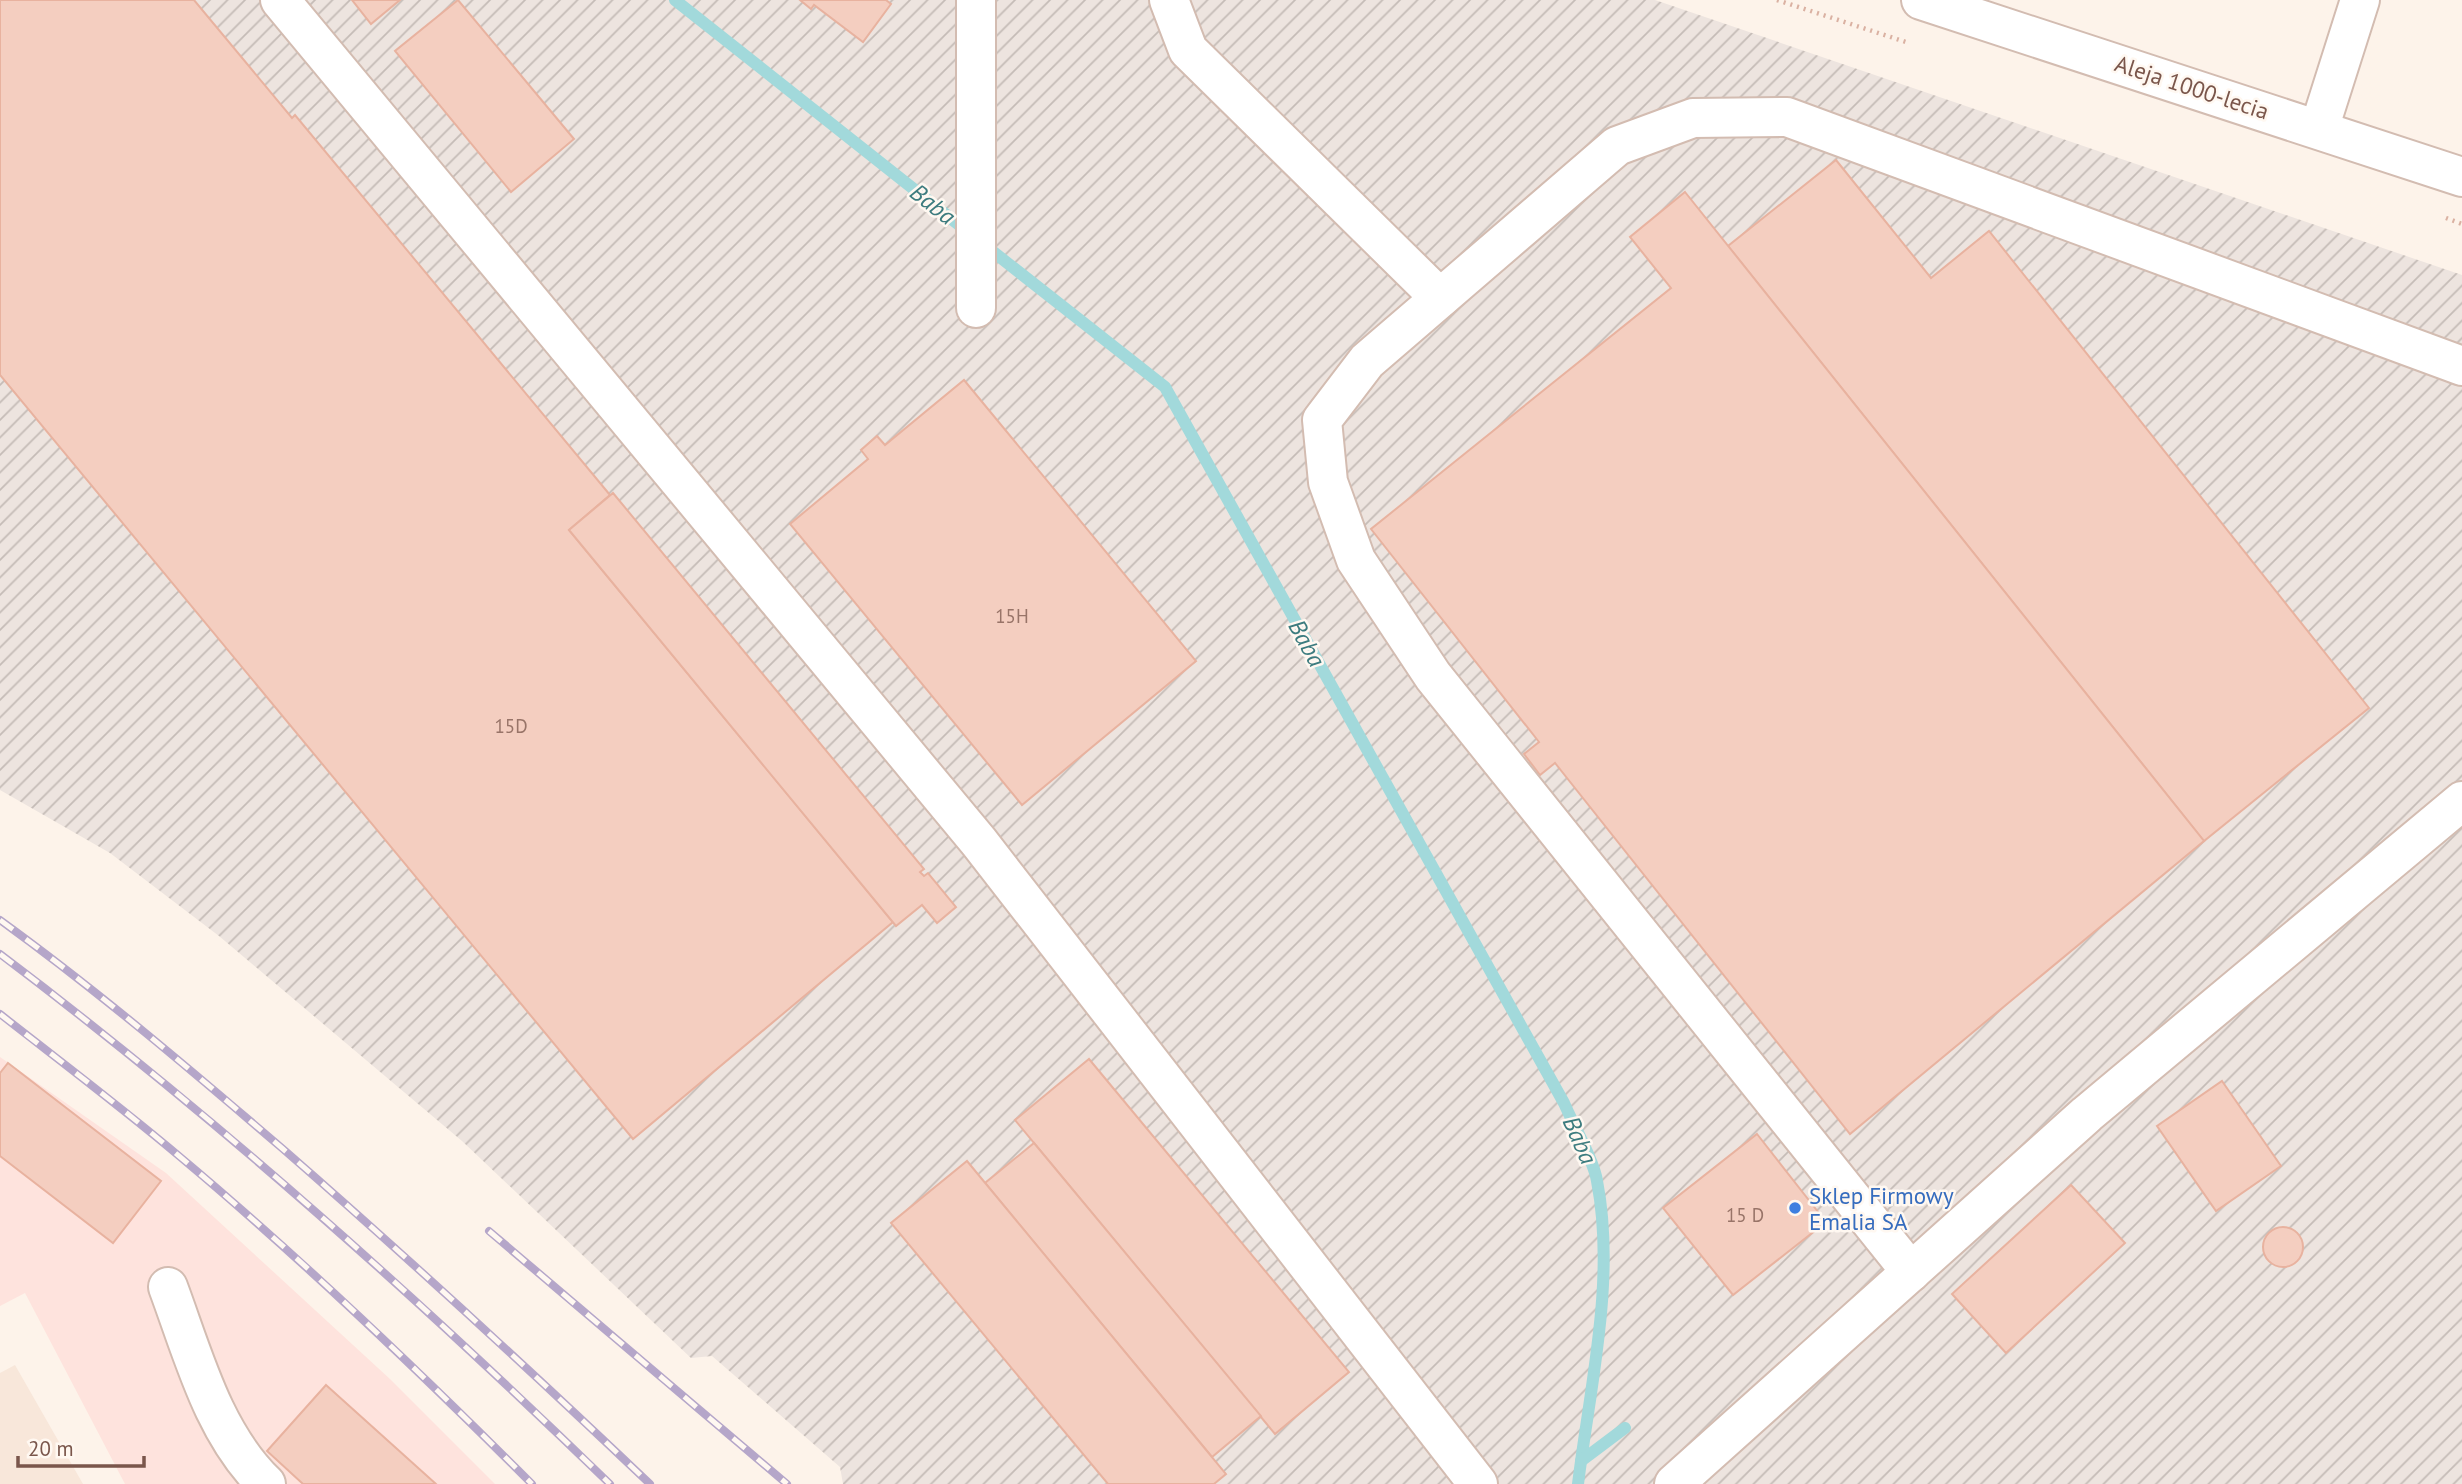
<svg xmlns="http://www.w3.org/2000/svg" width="2462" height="1484" font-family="'PT Sans',sans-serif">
	<defs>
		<pattern id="industrial-furrows" width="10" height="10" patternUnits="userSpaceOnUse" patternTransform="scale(1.75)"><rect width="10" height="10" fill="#ede4df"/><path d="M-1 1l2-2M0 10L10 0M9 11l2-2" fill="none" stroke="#c5bcb7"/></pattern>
	</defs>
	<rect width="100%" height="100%" fill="#fdf3ea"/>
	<path fill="#f8e7da" d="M15,1365L83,1484H0V1373Z"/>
	<path fill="#fee3dd" d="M0,1057L166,1173L390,1379L495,1484H125L25,1293L0,1306Z"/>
	<path fill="url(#industrial-furrows)" d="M0,0H1655L2462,275V1484H843L840,1467L712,1356L691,1358L462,1141L219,936L110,853L0,790Z"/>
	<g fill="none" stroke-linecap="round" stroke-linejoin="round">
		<g stroke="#a2d9db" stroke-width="12">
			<path d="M675,0L968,232"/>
			<path d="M982,243L1165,387L1564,1103C1573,1124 1594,1161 1597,1181C1616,1279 1590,1386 1578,1484"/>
			<path d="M1581,1461L1625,1428"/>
		</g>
	</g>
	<g fill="#f4cec0" stroke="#e8b29f" stroke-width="2">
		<path d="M0,0H194L292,118L295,115L610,495L569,530L893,922L633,1139L0,375Z"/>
		<path d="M352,0H400L371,24Z"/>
		<path d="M458,0L574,139L511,192L395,51Z"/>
		<path d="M800,0H886L891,4L863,42L814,5L811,9Z"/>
		<path d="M1836,160L1931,278L1989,231L2369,708L2204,841L1728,246Z"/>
		<path d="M1685,192L2204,841L1850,1134L1555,763L1540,775L1524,754L1539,742L1371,529L1671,288L1630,237Z"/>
		<path d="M964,380L1196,661L1022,805L790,524L868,459L861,450L877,436L885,445Z"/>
		<path d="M613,493L924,869L920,872L924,876L928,873L956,907L937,923L922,905L896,926L569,530Z"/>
		<path d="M1089,1059L1349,1372L1275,1434L1015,1120Z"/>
		<path d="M8,1063L161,1181L113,1243L0,1156V1073Z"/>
		<path d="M2222,1081L2281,1166L2216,1211L2157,1126Z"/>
		<path d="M1757,1134L1826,1222L1733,1295L1663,1208Z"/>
		<path d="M1034,1143L1261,1416L1212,1457L985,1183Z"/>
		<path d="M967,1161L1226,1474L1214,1484H1108L891,1223Z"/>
		<path d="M2071,1185L2125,1243L2006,1353L1952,1294Z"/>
		<circle cx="2283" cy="1247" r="20"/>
		<path d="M326,1385L436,1484H303L267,1451Z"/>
	</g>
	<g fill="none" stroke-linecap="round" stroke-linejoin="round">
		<defs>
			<g id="minor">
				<path d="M280,0L979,842L1478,1484"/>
				<path d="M976,0V308"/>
				<path d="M1169,0L1188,50L1440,298"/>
				<path d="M1921,0L2462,177"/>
				<path d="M2319,129L2360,0"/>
				<path d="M1911,1272L1433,676L1356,560L1328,482L1322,420L1367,361L1617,146L1693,118L1787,117L2462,366"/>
				<path d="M168,1287C193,1354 213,1433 266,1484"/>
				<path d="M1674,1484L2087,1114L2462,801"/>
			</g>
		</defs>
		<use href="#minor" stroke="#d3bcb1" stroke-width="42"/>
		<g stroke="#dab1a2" stroke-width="4.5" stroke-dasharray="2 5" stroke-linecap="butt">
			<path d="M1777,0L1909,43"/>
			<path d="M2446,218L2462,224"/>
		</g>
		<use href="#minor" stroke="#fff" stroke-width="38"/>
		<defs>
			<g id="rail">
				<path d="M0,920C98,991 191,1070 283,1149C408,1258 530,1370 650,1484"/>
				<path d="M0,954C215,1116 417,1297 610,1484"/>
				<path d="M0,1014C60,1061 121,1107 179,1156C302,1259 418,1370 532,1484"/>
				<path d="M489,1231L787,1484"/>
			</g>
		</defs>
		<use href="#rail" stroke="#b5a6c9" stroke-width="8"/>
		<use href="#rail" stroke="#fff8f1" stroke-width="5" stroke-dasharray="16" stroke-linecap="butt"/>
	</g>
	<circle fill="#3f7fe0" stroke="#fff8f1" stroke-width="2.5" cx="1795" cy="1208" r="7"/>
	<g text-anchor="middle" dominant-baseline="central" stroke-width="5" stroke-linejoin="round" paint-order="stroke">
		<g font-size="19" fill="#987468">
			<text x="1012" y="616">15H</text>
			<text x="511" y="726">15D</text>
			<text x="1745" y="1215">15 D</text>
		</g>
		<g font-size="23" fill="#7a564b" stroke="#fff8f1">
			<text transform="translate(2192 87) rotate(18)">Aleja 1000-lecia</text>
		</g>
		<g font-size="23" fill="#366cbe" stroke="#fff8f1" text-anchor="start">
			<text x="1809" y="1195">Sklep Firmowy<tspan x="1809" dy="26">Emalia SA</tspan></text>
		</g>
		<g font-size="24" font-style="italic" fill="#3d7c7f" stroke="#fff8f1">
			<text transform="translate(933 204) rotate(38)">Baba</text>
			<text transform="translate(1307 643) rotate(61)">Baba</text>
			<text transform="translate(1580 1140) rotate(66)">Baba</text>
		</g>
	</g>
	<path d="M18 1456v10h126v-10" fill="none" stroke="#7a564b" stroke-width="3.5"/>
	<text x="28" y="1456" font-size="21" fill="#7a564b" stroke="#fff8f1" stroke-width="5" paint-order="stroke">20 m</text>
</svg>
